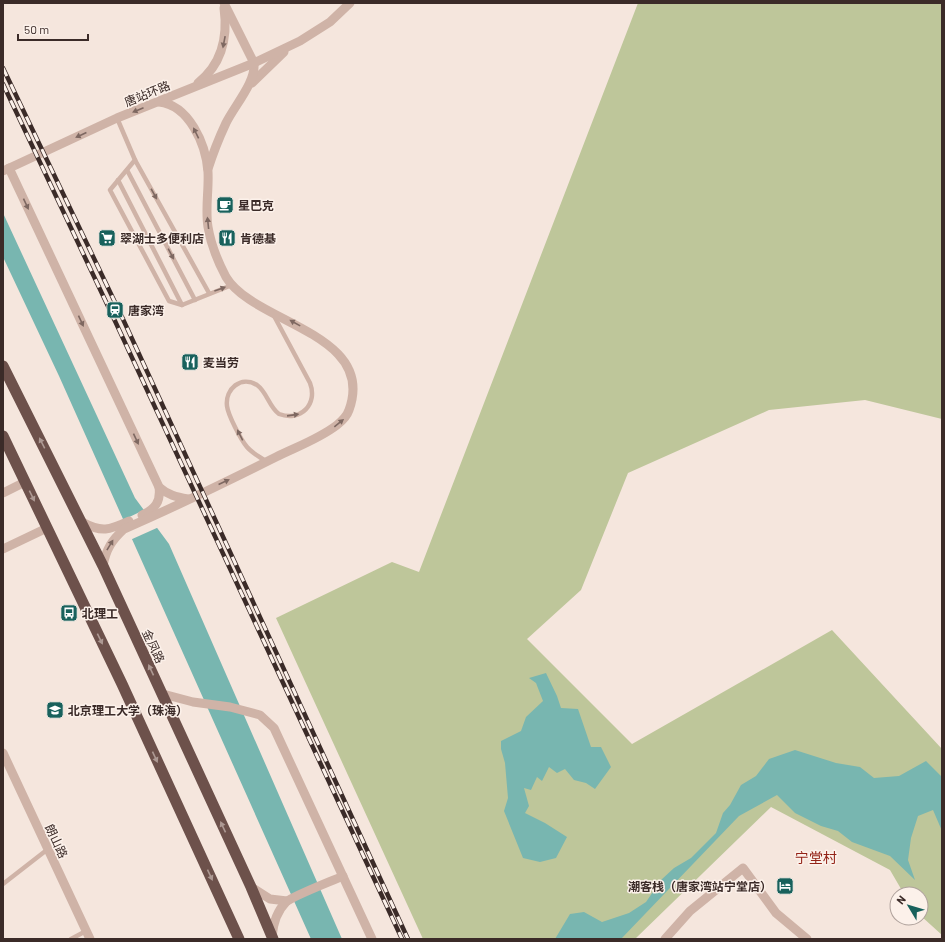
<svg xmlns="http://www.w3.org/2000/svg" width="945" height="942" font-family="Barlow,'Noto Sans SC',sans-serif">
	<rect width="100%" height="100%" fill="#f5e6dd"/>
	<path fill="#bec69a" d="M638,3H942V419L865,400L769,410L628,473L581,590L527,639L632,744L832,630L942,749V935L921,916V894H904L890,870L771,807L635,939H423L276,618L392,562L419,572Z"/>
	<g fill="#78b6b0">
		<path d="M3,213L135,498L169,544L342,939H311L59,376L3,257Z"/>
		<path d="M546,673L557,696L561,708L578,709L591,747H601L611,767L595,789L586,783L574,780L565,769L557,773L549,767L542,781L537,777L531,790L524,788L529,806L525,813L545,823L567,837L556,858L540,862L523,858L504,811L508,798L505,763L501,749V741L521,731L526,717L543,701L536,683L529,678Z"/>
		<path d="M795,750L836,763L860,767L874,778L899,776L926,761L942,777V831L933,810L918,816L911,838L908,860L915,880L890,856L852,842L838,831L821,826L795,813L777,795L739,816L621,939H555L570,914L584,912L602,922L629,913L646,902L661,880L674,868L691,858L716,833L723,813L730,805L741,785L756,776L769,759Z"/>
	</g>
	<path fill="#f5e6dd" d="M146,509L159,527L130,540L121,521Z"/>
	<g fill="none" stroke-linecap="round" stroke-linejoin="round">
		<g stroke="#cfb3a7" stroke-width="4.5">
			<path d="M117,118L135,160L209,293"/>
			<path d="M135,160L110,190L169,301L182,305L232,285"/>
			<path d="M127,170L195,300"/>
			<path d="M118,180L182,305"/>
			<path d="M267,462C260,457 252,453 247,447C241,440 228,415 227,406C225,389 241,375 257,385C267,392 269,407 279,414C301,422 318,404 310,383L273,314"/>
			<path d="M3,884L48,849"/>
			<path d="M71,939L86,931"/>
		</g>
		<g stroke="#cfb3a7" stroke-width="9">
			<path d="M198,83C222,64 228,37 224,8"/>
			<path d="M252,83L284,52"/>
			<path d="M9,168L159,487C168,495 176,497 188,499"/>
			<path d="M208,169C213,153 219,138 226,123C235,105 256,82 254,63L224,3"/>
			<path d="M3,171L117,118L254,63L300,41L330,22L350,3"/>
			<path d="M3,493L25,482"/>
			<path d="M142,515C155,509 161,502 159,487"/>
			<path d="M82,522C102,533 109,530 129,521"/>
			<path d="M3,549L47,528"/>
			<path d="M103,566C106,549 112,540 124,529C175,507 226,482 276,457C296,447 319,439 337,425C342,421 347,416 349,410C377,333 253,323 226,277C218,262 211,245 208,227C205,209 209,190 208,172C206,144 189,105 159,102"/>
			<path d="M163,694L193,702L230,707L260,715L274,728L372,939"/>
			<path d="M3,753L90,939"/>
			<path d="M251,887L270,899L287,901"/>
			<path d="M272,937C273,924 277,911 286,902C293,896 332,881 343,876"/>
			<path d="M665,939L690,911L743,868L776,913L807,939"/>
		</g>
		<g stroke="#6d514b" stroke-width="11">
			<path d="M3,366L103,566L251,887L273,939"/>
			<path d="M3,436L122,684L239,939"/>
		</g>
		<defs>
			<g id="rail">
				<path d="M3,68L122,317L408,939"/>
				<path d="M3,84L115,321L402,939"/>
			</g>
		</defs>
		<use href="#rail" stroke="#3b2b28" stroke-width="4.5"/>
		<use href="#rail" stroke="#fcf1ea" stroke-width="3" stroke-dasharray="9" stroke-linecap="butt"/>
	</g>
	<defs><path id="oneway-solid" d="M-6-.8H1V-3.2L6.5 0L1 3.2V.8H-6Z"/></defs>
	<g fill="#7e6861">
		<use href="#oneway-solid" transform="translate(224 42) rotate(101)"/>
		<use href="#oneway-solid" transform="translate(138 110) rotate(157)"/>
		<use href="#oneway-solid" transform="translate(196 133) rotate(-116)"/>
		<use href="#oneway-solid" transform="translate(81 135) rotate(155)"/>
		<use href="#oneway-solid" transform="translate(154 194) rotate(61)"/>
		<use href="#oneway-solid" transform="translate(26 204) rotate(65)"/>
		<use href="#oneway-solid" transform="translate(208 223) rotate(-96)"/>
		<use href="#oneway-solid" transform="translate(171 254) rotate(62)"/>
		<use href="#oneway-solid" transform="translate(220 289) rotate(-20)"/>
		<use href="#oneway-solid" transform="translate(81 321) rotate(65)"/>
		<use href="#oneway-solid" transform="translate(295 323) rotate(-151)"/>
		<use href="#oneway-solid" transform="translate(293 415) rotate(-8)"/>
		<use href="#oneway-solid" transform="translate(339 423) rotate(-39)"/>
		<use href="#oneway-solid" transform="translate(240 435) rotate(-117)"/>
		<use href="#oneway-solid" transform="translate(136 439) rotate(65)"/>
		<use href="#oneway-solid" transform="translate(224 482) rotate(-25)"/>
		<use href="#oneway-solid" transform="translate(110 545) rotate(-59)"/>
	</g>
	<g fill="#ad9993">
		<use href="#oneway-solid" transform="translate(42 443) rotate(-117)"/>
		<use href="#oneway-solid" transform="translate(32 496) rotate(64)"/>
		<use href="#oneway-solid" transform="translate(100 639) rotate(64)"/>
		<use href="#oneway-solid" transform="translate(151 670) rotate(-115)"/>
		<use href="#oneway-solid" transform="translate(155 757) rotate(65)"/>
		<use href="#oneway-solid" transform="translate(223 827) rotate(-115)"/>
		<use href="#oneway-solid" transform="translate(210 875) rotate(65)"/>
	</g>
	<defs>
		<symbol id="cafe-square" viewBox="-11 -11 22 22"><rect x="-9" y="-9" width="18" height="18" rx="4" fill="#18615c" stroke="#fcf1ea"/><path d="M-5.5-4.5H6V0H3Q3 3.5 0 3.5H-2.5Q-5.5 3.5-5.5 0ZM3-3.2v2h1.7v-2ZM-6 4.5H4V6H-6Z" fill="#fff"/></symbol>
		<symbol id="supermarket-square" viewBox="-11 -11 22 22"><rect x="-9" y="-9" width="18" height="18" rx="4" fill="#18615c" stroke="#fcf1ea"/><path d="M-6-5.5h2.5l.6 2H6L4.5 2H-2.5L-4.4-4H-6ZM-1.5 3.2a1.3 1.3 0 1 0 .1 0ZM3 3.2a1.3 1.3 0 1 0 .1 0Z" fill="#fff"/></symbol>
		<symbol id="restaurant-square" viewBox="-11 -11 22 22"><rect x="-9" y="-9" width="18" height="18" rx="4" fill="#18615c" stroke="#fcf1ea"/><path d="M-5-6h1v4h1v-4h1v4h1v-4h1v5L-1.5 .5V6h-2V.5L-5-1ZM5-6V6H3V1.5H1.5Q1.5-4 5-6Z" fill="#fff"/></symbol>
		<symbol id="station-square" viewBox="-11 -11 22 22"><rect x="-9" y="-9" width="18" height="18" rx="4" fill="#18615c" stroke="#fcf1ea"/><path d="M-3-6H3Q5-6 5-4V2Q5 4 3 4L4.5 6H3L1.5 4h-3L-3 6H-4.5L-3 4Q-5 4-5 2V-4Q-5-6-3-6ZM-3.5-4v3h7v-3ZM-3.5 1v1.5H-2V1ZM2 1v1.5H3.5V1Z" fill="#fff"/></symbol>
		<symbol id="bus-square" viewBox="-11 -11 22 22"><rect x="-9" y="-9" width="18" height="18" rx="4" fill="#18615c" stroke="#fcf1ea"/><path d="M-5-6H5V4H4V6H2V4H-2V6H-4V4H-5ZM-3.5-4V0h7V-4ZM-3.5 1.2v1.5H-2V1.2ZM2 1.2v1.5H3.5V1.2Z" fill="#fff"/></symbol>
		<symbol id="university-square" viewBox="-11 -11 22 22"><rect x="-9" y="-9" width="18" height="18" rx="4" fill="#18615c" stroke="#fcf1ea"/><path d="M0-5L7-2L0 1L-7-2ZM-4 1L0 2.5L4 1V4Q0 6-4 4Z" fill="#fff"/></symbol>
		<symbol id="hotel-square" viewBox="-11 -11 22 22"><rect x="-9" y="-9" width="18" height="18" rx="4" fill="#18615c" stroke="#fcf1ea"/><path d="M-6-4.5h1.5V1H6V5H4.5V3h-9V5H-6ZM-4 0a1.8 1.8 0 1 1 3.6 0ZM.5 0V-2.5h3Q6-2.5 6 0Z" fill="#fff"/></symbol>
	</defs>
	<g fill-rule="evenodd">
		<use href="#cafe-square" x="215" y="195" width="20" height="20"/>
		<use href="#supermarket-square" x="97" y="228" width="20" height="20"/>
		<use href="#restaurant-square" x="217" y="228" width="20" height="20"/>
		<use href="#station-square" x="105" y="300" width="20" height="20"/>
		<use href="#restaurant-square" x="180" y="352" width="20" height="20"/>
		<use href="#bus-square" x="59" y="603" width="20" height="20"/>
		<use href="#university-square" x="45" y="700" width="20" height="20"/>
		<use href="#hotel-square" x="775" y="876" width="20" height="20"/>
	</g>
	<g text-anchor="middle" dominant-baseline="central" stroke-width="3" stroke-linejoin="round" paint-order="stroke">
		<g font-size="12" fill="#3b2b28" stroke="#fcf1ea">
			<text transform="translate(147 93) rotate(-22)">唐站环路</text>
			<text transform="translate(154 646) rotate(65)">金凤路</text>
			<text transform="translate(57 841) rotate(65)">朗山路</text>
		</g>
		<g font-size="12" font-weight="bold" fill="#3b2b28" stroke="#fcf1ea" text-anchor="start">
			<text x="238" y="205">星巴克</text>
			<text x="120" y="238">翠湖士多便利店</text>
			<text x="240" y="238">肯德基</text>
			<text x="128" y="310">唐家湾</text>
			<text x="203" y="362">麦当劳</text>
			<text x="82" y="613">北理工</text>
			<text x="68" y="710">北京理工大学（珠海）</text>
			<text x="772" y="886" text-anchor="end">潮客栈（唐家湾站宁堂店）</text>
		</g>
		<g font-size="14" fill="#932317" stroke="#fcf1ea">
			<text x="816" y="857">宁堂村</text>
		</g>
	</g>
	<rect width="945" height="942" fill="none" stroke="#3b2b28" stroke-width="8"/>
	<g transform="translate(909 906) rotate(308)"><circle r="19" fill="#fcf1ea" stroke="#afa29c"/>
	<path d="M0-3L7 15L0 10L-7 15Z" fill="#18615c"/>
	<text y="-6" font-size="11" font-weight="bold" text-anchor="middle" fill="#3b2b28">N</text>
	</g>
	<path d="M18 34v6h70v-6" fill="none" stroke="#3b2b28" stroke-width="2"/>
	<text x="24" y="34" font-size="12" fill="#3b2b28" stroke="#fcf1ea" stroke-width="3" paint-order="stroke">50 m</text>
</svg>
